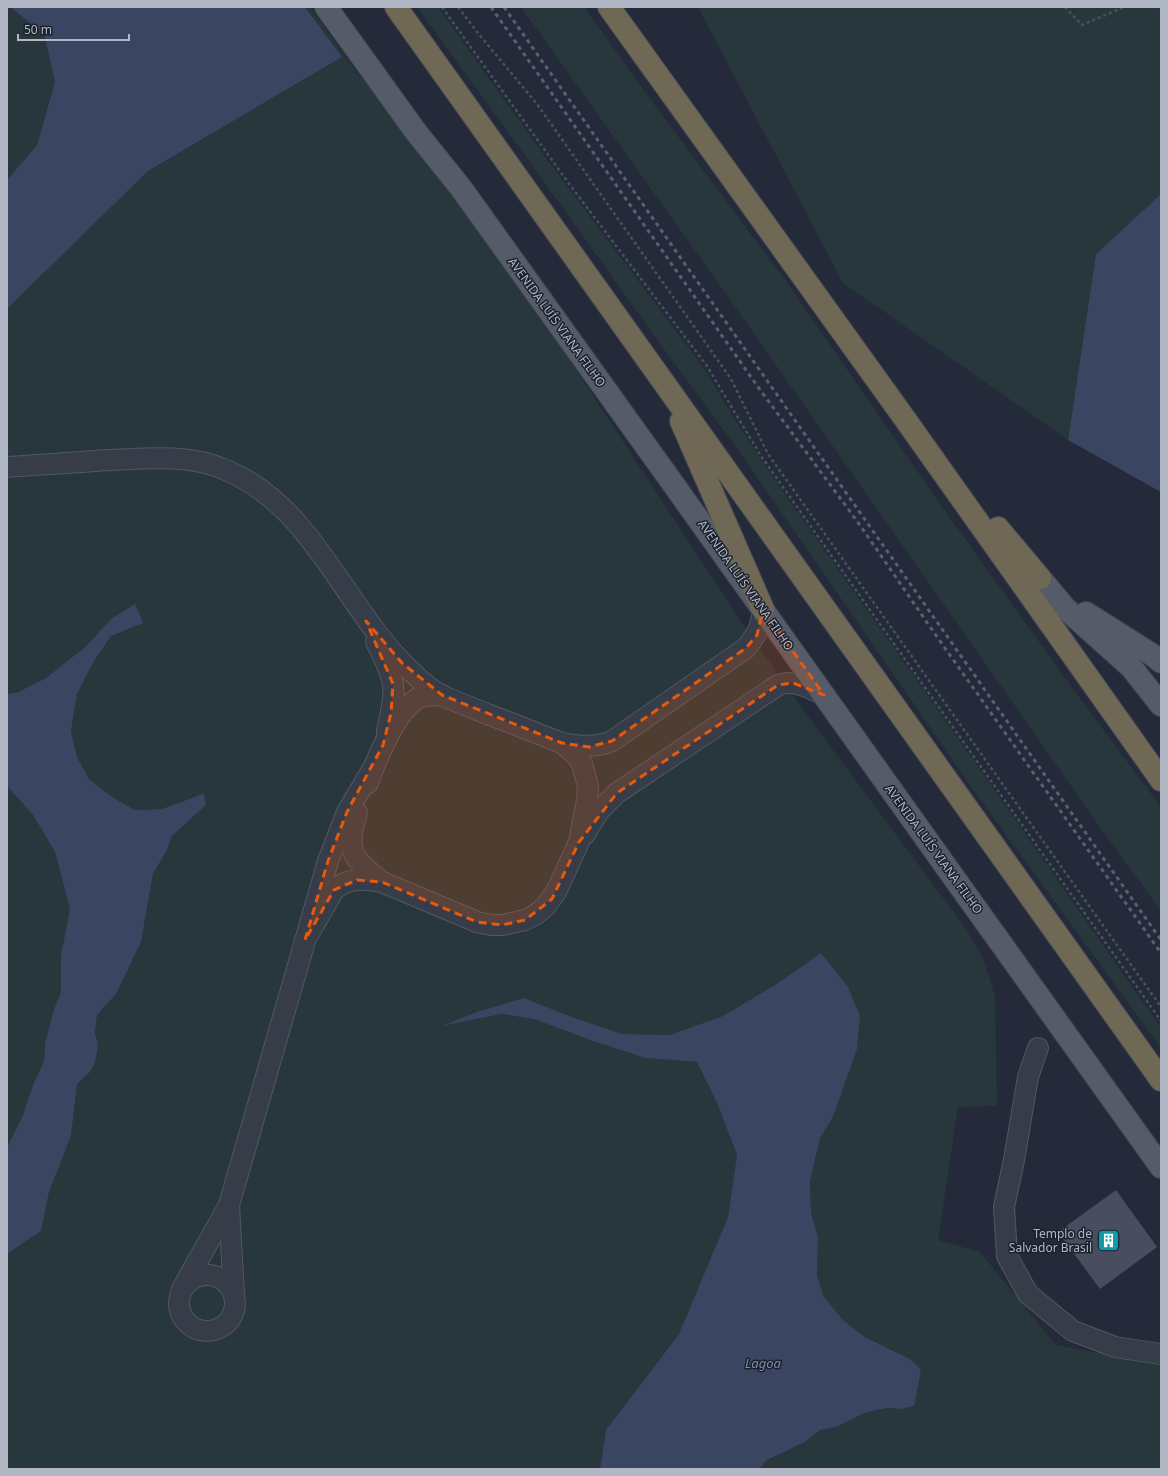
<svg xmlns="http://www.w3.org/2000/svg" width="1168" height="1476" font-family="'Noto Sans',sans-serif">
	<rect width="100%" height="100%" fill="#242a39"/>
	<g fill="#27373b">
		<path d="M7,7H10L44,34L55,82L37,145L7,180Z"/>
		<path d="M305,7H310L355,70L448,182L558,342L738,617L804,711L967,930L984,960L995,997L997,1106L958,1107L938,1240L980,1252L1056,1345L1161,1365V1469H759L767,1460L805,1442L820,1430L836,1427L867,1412L888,1408L901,1409L910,1359L865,1337L843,1320L824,1297L817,1276L818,1237L811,1213L810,1181L820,1138L832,1119L821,953L775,985L723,1016L670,1035L622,1034L572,1017L524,998L479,1011L445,1025L500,1014L534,1019L590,1040L645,1058L697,1062L717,1103L737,1155L728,1217L679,1334L606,1430L600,1469H7V1254L41,1231L49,1192L71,1136L77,1084L89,1073L98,1044L95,1033L97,1015L116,994L141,942L153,874L167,850L172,836L206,805L204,793L162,809L135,810L112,797L89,779L77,757L71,731L77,694L94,661L111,636L142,623L111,619C84,648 47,686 7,694V309L148,171L342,57Z"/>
		<path d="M417,7H438L549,162L704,368L743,433L796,510L987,779L1161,1028V1048L972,788L732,441L666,352L537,172Z"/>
		<path d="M521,7H584L654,104L786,281L940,504L1076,693L1161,807V911L1102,830L731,301Z"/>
		<path d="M698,7H1161V194L1096,254L1068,440L843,283Z"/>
		<path d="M7,786L33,815L55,852L70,909L61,955V992L54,1009L45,1043L44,1061L33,1085L23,1115L7,1147Z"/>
	</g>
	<g fill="#3a4561">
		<path d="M10,7H305L342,57L148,171L7,309V180L37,145L55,82L44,34Z"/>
		<path d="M1161,194V492L1068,440L1096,254Z"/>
		<path d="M135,604L143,623L111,636L94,661L77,694L71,731L77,757L89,779L112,797L135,810L162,809L189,799L204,793L206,805L172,836L167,850L153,874L141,942L116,994L97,1015L95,1033L98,1044L95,1063L89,1073L77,1084L71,1136L49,1192L41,1231L7,1254V1147L23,1115L33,1085L44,1061L45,1043L54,1009L61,992V955L70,909L55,852L33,815L7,786V694L18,692L46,678L85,647L111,619Z"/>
		<path d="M821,953L848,987L860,1016L857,1049L832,1119L820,1138L810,1181L811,1213L818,1237L817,1276L824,1297L843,1320L865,1337L910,1359L921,1370L914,1406L901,1409L888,1408L867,1412L836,1427L820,1430L805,1442L767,1460L759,1469H600L606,1430L679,1334L728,1217L737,1155L717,1103L697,1062L645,1058L590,1040L534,1019L501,1014L442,1026L479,1011L524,998L572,1017L622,1034L670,1035L723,1016L775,985Z"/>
	</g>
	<path fill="#484d60" d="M1116,1190L1157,1247L1100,1289L1058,1232Z"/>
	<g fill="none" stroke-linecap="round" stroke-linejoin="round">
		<defs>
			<g id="minor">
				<path d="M7,467C41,465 76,462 111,460C149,458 190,454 226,470C316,508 345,612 414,674C422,682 433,691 443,696C459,703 475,709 490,715C514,724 538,734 562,743L577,756L582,764L588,786L587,800L579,842L556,892L545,907L535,915L525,920L502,925H491L477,922L382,882C364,879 348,877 334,890L305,940"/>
				<path d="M376,642C383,655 390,669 393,684C395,699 390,716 387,731"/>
				<path d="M562,743C580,746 595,748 612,741L746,648C758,633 761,628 763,609"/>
				<path d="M368,783C376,760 397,708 420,697C427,695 435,695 442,695"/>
				<path d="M357,813C345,851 352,858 382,882"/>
				<path d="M585,834L599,811L617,793L778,685C795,679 809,688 824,695"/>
				<path d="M1038,1048L1028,1077L1014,1160L1004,1207L1007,1256L1028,1294L1073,1331L1115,1347L1161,1354"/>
				<path d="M229,1205L234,1296"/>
				<circle cx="207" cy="1303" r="28"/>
				<path d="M182,1289L229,1205L328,861L347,812L372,770"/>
			</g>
			<g id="major">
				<path d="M326,7L416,132L461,188C627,419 792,650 957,882C1025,977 1093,1072 1161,1167"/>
				<path d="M1040,578L1065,608L1131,667L1161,705"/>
				<path d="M1086,613L1154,656L1161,662"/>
			</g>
			<g id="highway">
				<path d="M396,7L1161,1080"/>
				<path d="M609,7L905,419L1161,780"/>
				<path d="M681,421L763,609"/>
				<path d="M998,528L1040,578"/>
			</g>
		</defs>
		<use href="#minor" stroke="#525764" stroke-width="22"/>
		<use href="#major" stroke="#404552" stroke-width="24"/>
		<use href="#highway" stroke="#424754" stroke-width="24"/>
		<g stroke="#455459" stroke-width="2.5" stroke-dasharray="3 3" stroke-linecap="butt">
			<path d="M442,7L567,181L707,366L761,456L1161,1021"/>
			<path d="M458,7L477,32L537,104L731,379L768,454L1161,1007"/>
			<path d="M1065,7L1082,25L1124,7"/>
		</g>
		<use href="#minor" stroke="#373c49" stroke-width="20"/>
		<use href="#major" stroke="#555b69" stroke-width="22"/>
		<use href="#highway" stroke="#6f6855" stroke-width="22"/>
		<g stroke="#596070" stroke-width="3" stroke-dasharray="4 4" stroke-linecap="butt">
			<path d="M491,7L758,387L857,521L935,634L1161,953"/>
			<path d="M504,7L1161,940"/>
		</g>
	</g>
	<path fill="#e8590c" fill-opacity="0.2" stroke="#e8590c" stroke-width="3" stroke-dasharray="8 5" stroke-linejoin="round" d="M763,609L824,695L793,683L778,685L617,793L579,842L552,899L525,920L502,925L477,922L382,882L357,880L334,890L305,940L328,861L347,812L383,745L391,713L393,684L366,621L402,663L442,695L562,743L589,747L612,741L746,648L757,635Z"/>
	<defs>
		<symbol id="building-square" viewBox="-11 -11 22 22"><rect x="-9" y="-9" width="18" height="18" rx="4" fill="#0f9aa8" stroke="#1c212e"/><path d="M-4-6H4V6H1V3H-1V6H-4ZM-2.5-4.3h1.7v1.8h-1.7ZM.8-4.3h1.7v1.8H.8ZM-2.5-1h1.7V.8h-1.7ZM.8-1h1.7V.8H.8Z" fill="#fff"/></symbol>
	</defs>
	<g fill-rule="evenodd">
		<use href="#building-square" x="1096" y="1228" width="25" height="25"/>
	</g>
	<g text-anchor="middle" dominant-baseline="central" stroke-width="3" stroke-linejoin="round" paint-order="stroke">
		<g font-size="12" fill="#b2b7c5" stroke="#1c212e">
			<text transform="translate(557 322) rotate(54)">AVENIDA LUÍS VIANA FILHO</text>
			<text transform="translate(746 585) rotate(55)">AVENIDA LUÍS VIANA FILHO</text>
			<text transform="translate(934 849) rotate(54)">AVENIDA LUÍS VIANA FILHO</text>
		</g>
		<g font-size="12" fill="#b2b7c5" stroke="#1c212e" text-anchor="end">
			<text x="1092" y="1233">Templo de<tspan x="1092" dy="14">Salvador Brasil</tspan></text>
		</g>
		<g font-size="13" font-style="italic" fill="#7c8aab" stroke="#1c212e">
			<text x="763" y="1363">Lagoa</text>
		</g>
	</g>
	<rect width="1168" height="1476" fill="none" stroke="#b2b7c5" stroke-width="16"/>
	<path d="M18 34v6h111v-6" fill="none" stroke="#b2b7c5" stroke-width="2"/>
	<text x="24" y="34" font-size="12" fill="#b2b7c5" stroke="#1c212e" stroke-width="3" paint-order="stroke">50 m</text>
</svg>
